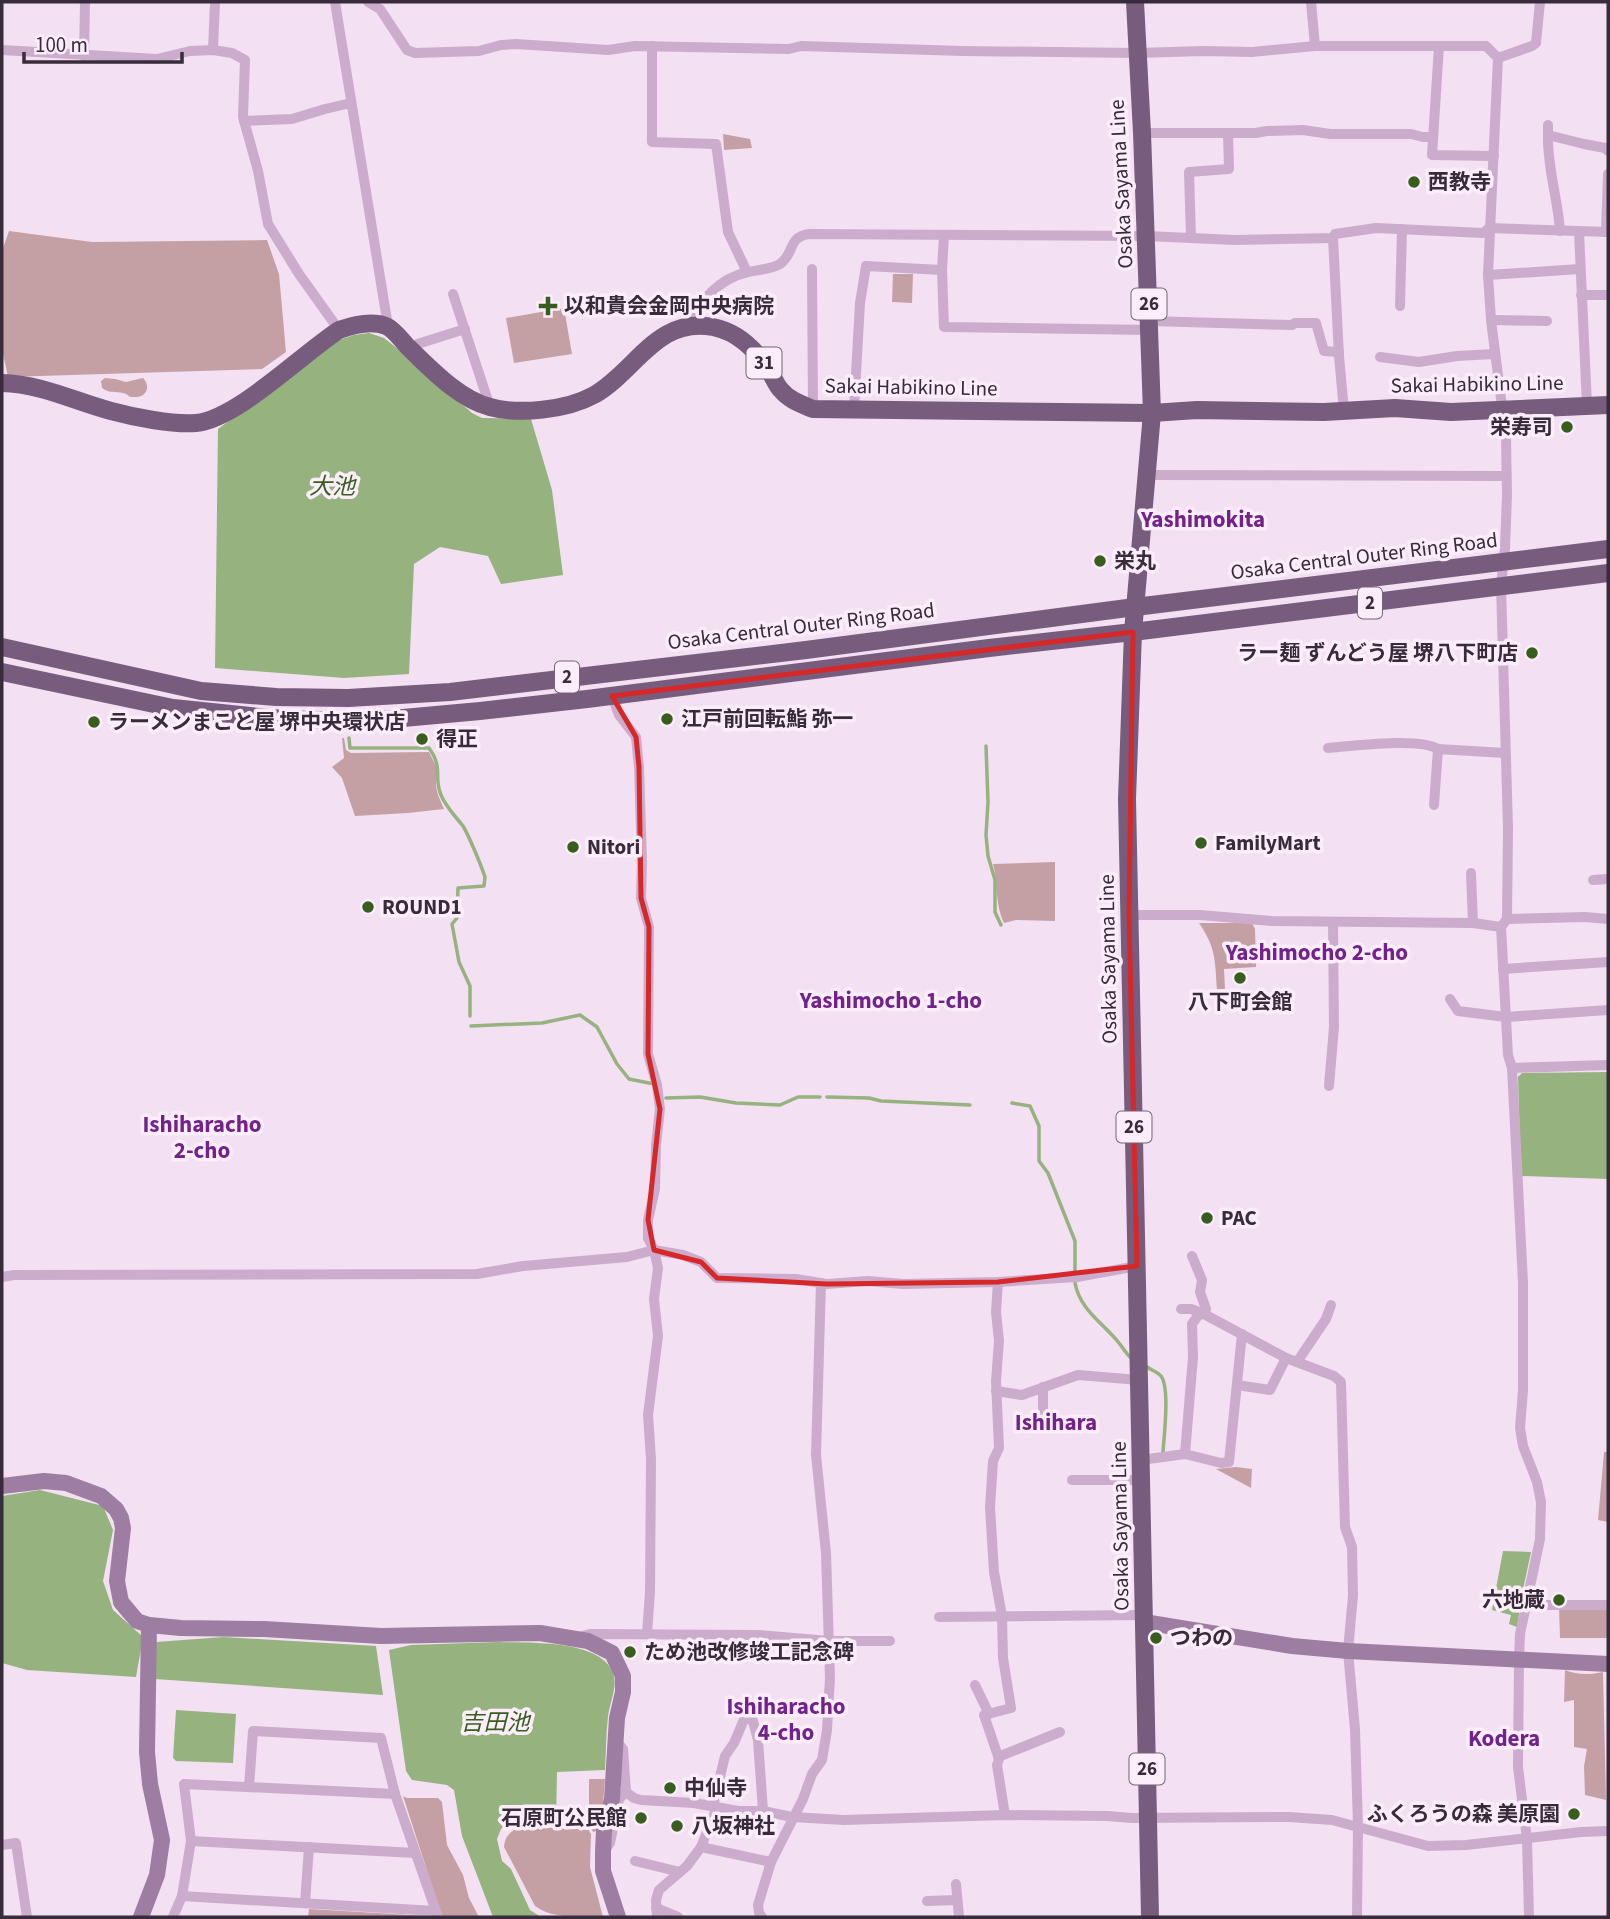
<svg xmlns="http://www.w3.org/2000/svg" width="1610" height="1919" font-family="'Source Sans 3','Noto Sans JP',sans-serif">
	<rect width="100%" height="100%" fill="#f4e0f3"/>
	<g fill="#c4a0a4">
		<path d="M723,134L750,139L752,148L724,150Z"/>
		<path d="M9,231L92,242L267,240L279,274L286,352L262,369L8,377L2,349V251Z"/>
		<path d="M893,274H913L912,303L892,302Z"/>
		<path d="M564,308L572,354L514,363L506,318Z"/>
		<path d="M105,378L115,379L126,382L143,378C151,386 147,398 134,397C126,397 131,395 123,393C115,391 110,394 102,388L101,381Z"/>
		<path d="M342,738H344L346,750L351,753L429,752L436,766V786L438,795L444,809L408,813L355,816L342,778L332,767L344,758Z"/>
		<path d="M1055,862V921L1016,920L1004,923C994,901 999,886 993,864Z"/>
		<path d="M1199,923H1252L1255,929L1256,967L1224,969L1225,989L1217,990C1215,960 1216,948 1199,923Z"/>
		<path d="M1604,1452H1608V1522L1598,1520Z"/>
		<path d="M1236,1467L1252,1469L1251,1488L1216,1469Z"/>
		<path d="M1559,1608H1608V1638H1560Z"/>
		<path d="M1565,1670C1576,1675 1591,1675 1603,1672L1606,1800L1585,1795L1584,1766L1587,1749L1574,1747V1700L1564,1702Z"/>
		<path d="M589,1779H605L603,1804L596,1831L593,1832L589,1824Z"/>
		<path d="M403,1796L407,1798H438L442,1802L447,1845L463,1875L469,1898L479,1917H442Z"/>
		<path d="M519,1827L588,1829L591,1834L590,1867L603,1917C581,1917 552,1919 535,1906L504,1847C505,1836 510,1832 519,1827Z"/>
		<path d="M309,1909L428,1916L430,1917H308Z"/>
	</g>
	<g fill="#95b27f">
		<path d="M369,333L384,338L407,356L472,413L482,418L531,419L552,490L563,575L501,584L488,556L440,547L414,564L409,674L344,678L215,668L218,429L339,340L354,335Z"/>
		<path d="M1608,1072V1179L1521,1176L1518,1077L1522,1073Z"/>
		<path d="M40,1490L103,1506L113,1530L103,1581L113,1610L143,1637L136,1677L27,1670L2,1663V1496Z"/>
		<path d="M1503,1551L1531,1552L1522,1594L1517,1627L1509,1624L1511,1615L1492,1610Z"/>
		<path d="M224,1637L376,1646L383,1695L155,1679L156,1642Z"/>
		<path d="M498,1642C527,1643 601,1639 613,1673C618,1686 610,1702 608,1716C606,1734 606,1752 605,1770L557,1772L556,1823H511L501,1829L497,1839L502,1861L511,1869L530,1910L541,1917H493L462,1836L454,1790L447,1785L412,1780L406,1771L389,1650L411,1645Z"/>
		<path d="M176,1710L236,1714L233,1763L176,1761L173,1758Z"/>
	</g>
	<g fill="none" stroke-linecap="round" stroke-linejoin="round">
		<g stroke="#95b27f" stroke-width="3.5">
			<path d="M349,738L350,748H429C444,769 433,776 441,795C446,807 455,816 463,826C469,836 481,865 485,877L484,886L458,888L457,918L452,924L459,962L470,986V1016"/>
			<path d="M986,746L988,802L986,835L988,856L995,880V912L1001,925"/>
			<path d="M471,1026L542,1023L580,1015L597,1027L617,1064L629,1079L654,1084"/>
			<path d="M827,1097L869,1098L881,1101L970,1105"/>
			<path d="M666,1098L700,1097L736,1103L780,1105L798,1097H820"/>
			<path d="M1012,1103L1030,1106L1039,1126V1161L1048,1173L1075,1241V1271"/>
			<path d="M1075,1283C1080,1310 1103,1323 1119,1343C1123,1348 1126,1353 1130,1357"/>
			<path d="M1147,1367C1151,1370 1158,1372 1161,1376C1170,1388 1164,1436 1163,1452"/>
		</g>
		<g stroke="#ccaccd" stroke-width="10">
			<path d="M335,2L388,326"/>
			<path d="M368,2L380,9L407,50L415,53L479,51L501,45L516,44L608,50L635,46L789,49L801,46L963,51L1137,53L1204,51L1252,52L1315,46H1486L1498,58L1488,275L1491,320L1506,438L1507,495L1505,548L1501,586L1508,828L1507,919L1501,927L1508,1055L1512,1068L1523,1283V1390L1520,1428L1523,1446L1537,1482L1541,1502L1540,1539L1520,1634L1519,1659L1518,1767L1527,1839L1529,1917"/>
			<path d="M1311,2L1315,46"/>
			<path d="M652,46V142L716,144L728,232L747,272"/>
			<path d="M1439,46L1432,155L1494,156"/>
			<path d="M2,50L157,59L190,51L213,50L232,53L245,60L243,117L258,171L268,224L299,274L339,330"/>
			<path d="M213,50L215,2"/>
			<path d="M84,56L85,2"/>
			<path d="M1498,58L1532,46L1536,43L1540,2"/>
			<path d="M244,121L292,119L325,109L351,103"/>
			<path d="M1548,125V135L1584,144L1605,148L1608,151"/>
			<path d="M1142,133H1255L1267,131L1303,130L1330,134H1411L1423,137H1432"/>
			<path d="M1548,135C1547,167 1558,199 1560,231"/>
			<path d="M1579,232L1587,405"/>
			<path d="M1606,232L1608,174"/>
			<path d="M944,235L942,270L944,327L1150,330"/>
			<path d="M1191,238L1189,172L1229,169L1228,133"/>
			<path d="M1333,238L1339,356L1344,411"/>
			<path d="M812,269L813,409"/>
			<path d="M1488,275L1580,269"/>
			<path d="M453,294L490,407"/>
			<path d="M1581,295H1608"/>
			<path d="M1400,306L1402,229"/>
			<path d="M1491,320L1547,321"/>
			<path d="M1149,321L1292,325L1295,323H1316L1324,351L1339,352"/>
			<path d="M690,327C698,300 721,278 748,272C758,270 772,269 780,264C795,254 787,237 809,234L1146,236L1235,240L1333,238L1335,234L1376,228L1483,233L1489,228L1608,232"/>
			<path d="M408,347L465,329"/>
			<path d="M1380,357L1419,362L1457,356L1494,354"/>
			<path d="M854,409L860,303L866,266L942,270"/>
			<path d="M1145,475L1506,476"/>
			<path d="M612,696L619,715L636,737L639,767L642,862L641,898L649,927L648,1054L657,1085L660,1109L656,1145L655,1189L648,1220V1238L654,1250L658,1268L654,1299L658,1336L648,1415L651,1459L650,1592L647,1634"/>
			<path d="M1328,748C1352,746 1419,737 1438,749"/>
			<path d="M1434,805L1438,749L1505,753"/>
			<path d="M1471,873L1473,923"/>
			<path d="M1593,880L1608,879"/>
			<path d="M1129,915H1200L1272,921L1473,923L1501,927"/>
			<path d="M1507,919L1585,917L1608,919"/>
			<path d="M1503,969L1608,962"/>
			<path d="M1450,999L1458,1011L1506,1017L1608,1010"/>
			<path d="M1512,1068L1608,1065"/>
			<path d="M1329,1086L1334,1027L1333,922"/>
			<path d="M2,1277L14,1275L477,1274L523,1266L627,1257L654,1250L683,1255L701,1262L717,1278L796,1279L827,1284L868,1281L903,1284L998,1282L1077,1277L1137,1266"/>
			<path d="M998,1282L996,1312L999,1341L996,1381L999,1448L993,1461L990,1507L994,1572L1002,1616L1003,1658L1011,1708L984,1715L999,1759L997,1765L1005,1815"/>
			<path d="M1181,1309H1191L1202,1313L1286,1358L1334,1376L1341,1382L1345,1527L1352,1547L1353,1595L1348,1651L1355,1729L1358,1827L1357,1917"/>
			<path d="M1297,1362L1326,1319L1331,1305"/>
			<path d="M1237,1385L1270,1390L1286,1358"/>
			<path d="M996,1391L1022,1395L1078,1375L1139,1380"/>
			<path d="M1043,1427V1387"/>
			<path d="M1185,1454L1193,1357L1192,1324L1197,1317L1206,1309L1200,1292L1202,1280L1192,1256"/>
			<path d="M1141,1460L1185,1454L1221,1463L1229,1462L1242,1334"/>
			<path d="M1072,1480H1142"/>
			<path d="M1526,1605H1608"/>
			<path d="M939,1617L1144,1615"/>
			<path d="M579,1637L590,1634L758,1635L829,1641H890"/>
			<path d="M975,1685L989,1714"/>
			<path d="M998,1757L1060,1732"/>
			<path d="M249,1787L253,1731L381,1738L395,1794"/>
			<path d="M626,1792L634,1798L641,1800L694,1803L738,1811H763L792,1817L844,1820L1005,1815L1107,1816L1132,1818L1289,1817L1332,1820L1428,1846L1466,1845L1581,1832L1608,1831"/>
			<path d="M713,1806L725,1756L734,1743L745,1717L753,1721L758,1740L763,1811"/>
			<path d="M191,1841L415,1853"/>
			<path d="M2,1845L16,1843L27,1917"/>
			<path d="M607,1847L610,1843L619,1799L626,1792L623,1749L616,1741"/>
			<path d="M701,1847L771,1862"/>
			<path d="M635,1861L680,1872"/>
			<path d="M956,1884L959,1917"/>
			<path d="M182,1896L435,1911"/>
			<path d="M927,1901L957,1900"/>
			<path d="M305,1903L309,1847"/>
			<path d="M656,1908L678,1917"/>
			<path d="M173,1917L182,1896L191,1841L184,1784L395,1794L438,1917"/>
			<path d="M657,1917L656,1900L659,1890L687,1866L701,1847L717,1807"/>
			<path d="M762,1917L759,1913L758,1905L771,1862L803,1799L812,1774L822,1760L827,1730L830,1678L826,1553L816,1455L821,1283"/>
		</g>
		<g stroke="#9d7da1" stroke-width="16">
			<path d="M2,1486L44,1481L66,1483L101,1496L116,1509L121,1518L123,1528L117,1581L121,1602L137,1621L149,1625L181,1628L264,1629L381,1636L540,1633L588,1641L612,1653L623,1676V1692L617,1718L612,1799L604,1830L603,1852V1871L618,1917"/>
			<path d="M1144,1622L1292,1646L1348,1651L1608,1664"/>
			<path d="M141,1917L157,1875L162,1840L150,1784L147,1752L149,1625"/>
		</g>
		<g stroke="#785c7d" stroke-width="18">
			<path d="M1135,2L1142,133L1152,413L1133,632L1127,799L1150,1917"/>
			<path d="M2,383C41,384 74,401 111,411C133,417 173,425 196,423C237,419 302,354 339,330C353,325 371,320 386,326C394,329 402,341 409,348C431,369 459,399 490,407C519,415 567,410 594,395C635,372 657,316 713,327C738,332 757,351 770,372C774,378 776,385 781,390C789,400 801,404 813,409L1152,413L1197,410L1324,412L1395,408L1451,412L1608,405"/>
			<path d="M2,647L201,691L276,697L348,698L450,692L806,650L1135,607L1608,549"/>
			<path d="M2,672L173,708L269,718L308,720H381L480,711L587,699L989,648L1133,632L1608,573"/>
		</g>
	</g>
	<path fill="none" stroke="#d62828" stroke-width="5" stroke-linejoin="round" d="M1133,632L1129,915L1137,1266L998,1282L827,1284L717,1278L701,1262L654,1250L648,1220L660,1109L648,1054L649,927L641,898L639,767L636,737L612,696Z"/>
	<g fill="#385d1f" stroke="#fbedfa" stroke-width="2.5">
		<circle cx="1414" cy="182" r="7"/>
		<path d="M544.5 295.5h7v7h7v7h-7v7h-7v-7h-7v-7h7z"/>
		<circle cx="1567" cy="427" r="7"/>
		<circle cx="1100" cy="561" r="7"/>
		<circle cx="1532" cy="653" r="7"/>
		<circle cx="667" cy="719" r="7"/>
		<circle cx="94" cy="722" r="7"/>
		<circle cx="422" cy="739" r="7"/>
		<circle cx="1201" cy="843" r="7"/>
		<circle cx="573" cy="847" r="7"/>
		<circle cx="368" cy="907" r="7"/>
		<circle cx="1240" cy="978" r="7"/>
		<circle cx="1207" cy="1218" r="7"/>
		<circle cx="1559" cy="1600" r="7"/>
		<circle cx="1156" cy="1638" r="7"/>
		<circle cx="630" cy="1652" r="7"/>
		<circle cx="670" cy="1788" r="7"/>
		<circle cx="1574" cy="1814" r="7"/>
		<circle cx="641" cy="1818" r="7"/>
		<circle cx="677" cy="1826" r="7"/>
	</g>
	<g text-anchor="middle" dominant-baseline="central" stroke-width="7" stroke-linejoin="round" paint-order="stroke">
		<g fill="#fbedfa" stroke="#726574" stroke-width="2">
			<rect x="1131.5" y="288.5" width="35" height="31" rx="5"/>
			<rect x="746.5" y="347.5" width="35" height="31" rx="5"/>
			<rect x="1358" y="587.5" width="24" height="31" rx="5"/>
			<rect x="555" y="661.5" width="24" height="31" rx="5"/>
			<rect x="1116.5" y="1111.5" width="35" height="31" rx="5"/>
			<rect x="1129.5" y="1753.5" width="35" height="31" rx="5"/>
		</g>
		<g font-size="19" font-weight="bold" fill="#382b3b">
			<text x="1149" y="304">26</text>
			<text x="764" y="363">31</text>
			<text x="1370" y="603">2</text>
			<text x="567" y="677">2</text>
			<text x="1134" y="1127">26</text>
			<text x="1147" y="1769">26</text>
		</g>
		<g font-size="21" font-weight="bold" fill="#382b3b" stroke="#fbedfa" text-anchor="start">
			<text x="1428" y="182">西教寺</text>
			<text x="564" y="306">以和貴会金岡中央病院</text>
			<text x="1553" y="427" text-anchor="end">栄寿司</text>
			<text x="1114" y="561">栄丸</text>
			<text x="1518" y="653" text-anchor="end">ラー麺 ずんどう屋 堺八下町店</text>
			<text x="681" y="719">江戸前回転鮨 弥一</text>
			<text x="108" y="722">ラーメンまこと屋 堺中央環状店</text>
			<text x="436" y="739">得正</text>
			<text x="1215" y="843">FamilyMart</text>
			<text x="587" y="847">Nitori</text>
			<text x="382" y="907">ROUND1</text>
			<text x="1240" y="1002" text-anchor="middle">八下町会館</text>
			<text x="1221" y="1218">PAC</text>
			<text x="1545" y="1600" text-anchor="end">六地蔵</text>
			<text x="1170" y="1638">つわの</text>
			<text x="644" y="1652">ため池改修竣工記念碑</text>
			<text x="684" y="1788">中仙寺</text>
			<text x="1560" y="1814" text-anchor="end">ふくろうの森 美原園</text>
			<text x="627" y="1818" text-anchor="end">石原町公民館</text>
			<text x="691" y="1826">八坂神社</text>
		</g>
		<g font-size="21" fill="#382b3b" stroke="#fbedfa">
			<text transform="translate(1121 184) rotate(-93)">Osaka Sayama Line</text>
			<text transform="translate(1477 384) rotate(-1)">Sakai Habikino Line</text>
			<text transform="translate(911 387) rotate(1)">Sakai Habikino Line</text>
			<text transform="translate(1364 556) rotate(-7)">Osaka Central Outer Ring Road</text>
			<text transform="translate(801 626) rotate(-7)">Osaka Central Outer Ring Road</text>
			<text transform="translate(1108 959) rotate(-91)">Osaka Sayama Line</text>
			<text transform="translate(1120 1526) rotate(-91)">Osaka Sayama Line</text>
		</g>
		<g font-size="23" font-style="italic" fill="#385d1f" stroke="#fbedfa">
			<text x="332" y="486">大池</text>
			<text x="495" y="1722">吉田池</text>
		</g>
		<g font-size="23" font-weight="bold" fill="#73228b" stroke="#fbedfa">
			<text x="1203" y="519">Yashimokita</text>
			<text x="1317" y="952">Yashimocho 2-cho</text>
			<text x="891" y="1000">Yashimocho 1-cho</text>
			<text x="202" y="1124">Ishiharacho<tspan x="202" dy="26">2-cho</tspan></text>
			<text x="1056" y="1422">Ishihara</text>
			<text x="786" y="1706">Ishiharacho<tspan x="786" dy="26">4-cho</tspan></text>
			<text x="1504" y="1738">Kodera</text>
		</g>
	</g>
	<rect width="1610" height="1919" fill="none" stroke="#382b3b" stroke-width="7"/>
	<path d="M24 52v10h158v-10" fill="none" stroke="#382b3b" stroke-width="3.5"/>
	<text x="35" y="52" font-size="21" fill="#382b3b" stroke="#fbedfa" stroke-width="5" paint-order="stroke">100 m</text>
</svg>
